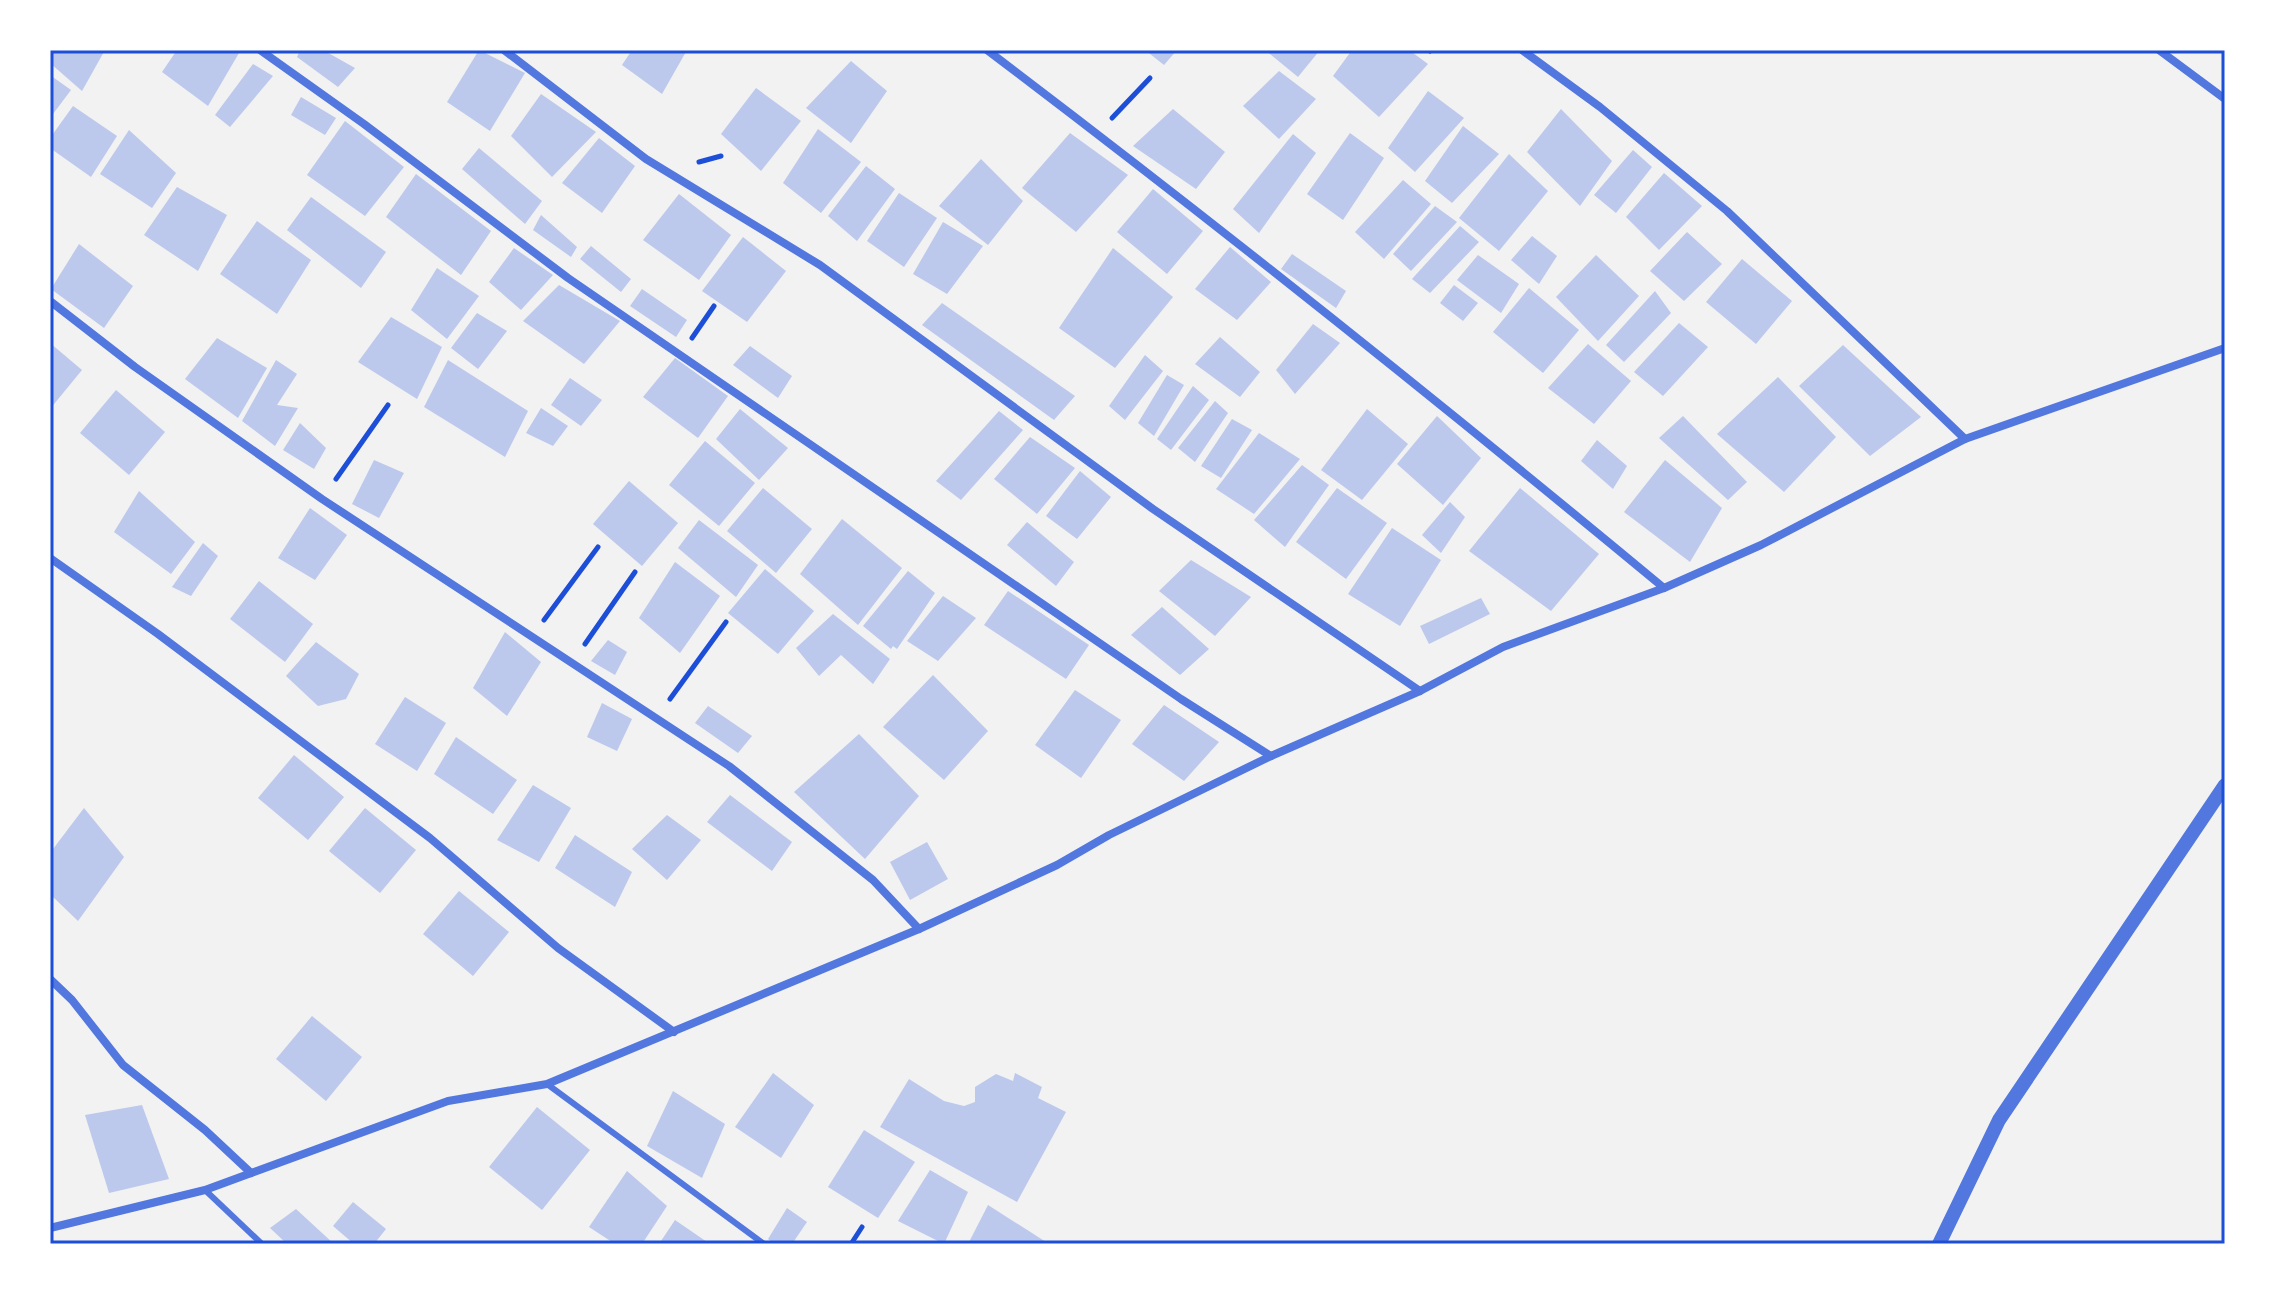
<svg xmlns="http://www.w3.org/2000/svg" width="2275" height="1294" font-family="'Public Sans',sans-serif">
	<rect width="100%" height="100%" fill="#f2f2f2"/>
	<g fill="#bdc9ec">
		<path d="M50,50H105L82,91L50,63Z"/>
		<path d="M177,50H234L239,53L208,106L162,72Z"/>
		<path d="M300,50H323L355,68L338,87L297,57Z"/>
		<path d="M479,50L525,73L490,131L447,102Z"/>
		<path d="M632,50H687L662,94L622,65Z"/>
		<path d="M1145,50H1177L1164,65Z"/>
		<path d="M1265,50H1320L1298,77Z"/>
		<path d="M1352,50H1409L1428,64L1379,117L1333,76Z"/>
		<path d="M851,61L887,91L851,143L806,108Z"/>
		<path d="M253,64L273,76L230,127L215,115Z"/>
		<path d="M1279,71L1316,99L1279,139L1243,106Z"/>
		<path d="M50,75L71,90L50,118Z"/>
		<path d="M756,88L801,121L761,171L721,134Z"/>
		<path d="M1428,91L1464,118L1415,172L1388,148Z"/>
		<path d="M541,94L596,132L552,177L511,136Z"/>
		<path d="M301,97L336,118L325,135L291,115Z"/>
		<path d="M73,106L117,136L91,177L50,148V138Z"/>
		<path d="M1173,109L1225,152L1196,189L1133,146Z"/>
		<path d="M1561,109L1612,161L1580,206L1527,152Z"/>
		<path d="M345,121L404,167L365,216L307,175Z"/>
		<path d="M1463,126L1499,154L1452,203L1425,181Z"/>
		<path d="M818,129L861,162L821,213L783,183Z"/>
		<path d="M129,130L176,173L152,208L100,174Z"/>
		<path d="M1070,133L1128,175L1076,232L1022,188Z"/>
		<path d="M1350,133L1384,158L1343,220L1307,194Z"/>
		<path d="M1293,134L1316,153L1259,233L1233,209Z"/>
		<path d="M599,138L635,166L602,213L562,183Z"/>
		<path d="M479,148L542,201L525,224L462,169Z"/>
		<path d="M1633,150L1652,167L1616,213L1594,195Z"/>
		<path d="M1509,154L1548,191L1499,251L1459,218Z"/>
		<path d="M981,159L1023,201L988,245L939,206Z"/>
		<path d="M866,166L895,189L857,241L828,216Z"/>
		<path d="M1664,173L1702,206L1659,250L1626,217Z"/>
		<path d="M416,174L491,231L461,275L386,217Z"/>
		<path d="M1403,180L1431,204L1384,259L1355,232Z"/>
		<path d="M177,187L227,215L198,271L144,235Z"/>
		<path d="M1153,189L1203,231L1167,274L1117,232Z"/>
		<path d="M899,193L937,218L904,267L867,241Z"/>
		<path d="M679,194L731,235L699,280L643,240Z"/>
		<path d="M311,197L386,252L361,288L287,230Z"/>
		<path d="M1435,206L1457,222L1411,271L1393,254Z"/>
		<path d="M541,215L577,247L571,257L533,230Z"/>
		<path d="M257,221L311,260L277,314L220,274Z"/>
		<path d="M943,222L983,246L947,294L913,274Z"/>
		<path d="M1460,226L1479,242L1430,293L1412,279Z"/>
		<path d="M1687,232L1722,264L1684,301L1650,271Z"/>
		<path d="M1532,236L1557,256L1539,284L1511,260Z"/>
		<path d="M743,237L786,271L747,322L702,291Z"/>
		<path d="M79,244L133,286L104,328L51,289Z"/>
		<path d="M591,246L631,279L621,292L580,259Z"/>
		<path d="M1230,247L1271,282L1237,320L1195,289Z"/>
		<path d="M514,248L553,275L521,310L489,282Z"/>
		<path d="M1113,248L1173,297L1115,368L1059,328Z"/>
		<path d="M1292,254L1346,291L1336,308L1281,269Z"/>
		<path d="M1478,255L1519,284L1501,313L1457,280Z"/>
		<path d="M1596,255L1639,296L1598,341L1556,297Z"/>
		<path d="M1742,259L1792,301L1756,344L1706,302Z"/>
		<path d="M437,268L479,296L447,339L411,310Z"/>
		<path d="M559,285L620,321L584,364L523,321Z"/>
		<path d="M1454,285L1478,303L1463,321L1440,303Z"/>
		<path d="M1529,288L1579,330L1543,373L1493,332Z"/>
		<path d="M642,289L687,320L676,337L630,306Z"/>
		<path d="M1655,291L1671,313L1624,362L1606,345Z"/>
		<path d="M942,303L1075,396L1054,420L922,325Z"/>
		<path d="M477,313L507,331L478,369L451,348Z"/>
		<path d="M391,317L442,347L417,399L358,362Z"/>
		<path d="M1679,323L1708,347L1663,396L1634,372Z"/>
		<path d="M1313,324L1340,343L1295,394L1276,370Z"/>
		<path d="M1220,337L1260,372L1240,397L1195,364Z"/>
		<path d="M217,338L267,368L238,418L185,379Z"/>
		<path d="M50,343L82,370L50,409Z"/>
		<path d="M1588,344L1631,381L1594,424L1548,388Z"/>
		<path d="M1843,345L1921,417L1870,456L1799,386Z"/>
		<path d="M750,346L792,376L778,398L733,365Z"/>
		<path d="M1145,355L1163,371L1125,420L1109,406Z"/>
		<path d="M675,358L728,396L698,438L643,397Z"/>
		<path d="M276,360L297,374L277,405L298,408L275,446L242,421Z"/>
		<path d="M448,360L528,411L505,457L424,407Z"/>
		<path d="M1167,375L1184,385L1154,436L1138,423Z"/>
		<path d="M1778,377L1836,437L1784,492L1717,434Z"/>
		<path d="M570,378L602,400L581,426L551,405Z"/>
		<path d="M1193,386L1209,400L1171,450L1157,439Z"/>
		<path d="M116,390L165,432L129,475L80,433Z"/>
		<path d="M1215,401L1228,413L1195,462L1178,448Z"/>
		<path d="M541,408L568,426L553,446L526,433Z"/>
		<path d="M740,409L788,448L759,480L716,439Z"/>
		<path d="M1367,409L1408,444L1362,500L1321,470Z"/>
		<path d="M999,411L1023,430L961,500L936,481Z"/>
		<path d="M1437,416L1481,458L1443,505L1397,464Z"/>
		<path d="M1683,416L1747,482L1728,500L1659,438Z"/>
		<path d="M1232,419L1252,430L1221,478L1201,466Z"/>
		<path d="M300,423L326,448L314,469L283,450Z"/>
		<path d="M1259,433L1300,459L1254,514L1216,489Z"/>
		<path d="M1030,437L1075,468L1037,514L994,479Z"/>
		<path d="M1597,440L1627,466L1613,489L1581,461Z"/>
		<path d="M705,441L755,483L719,526L669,485Z"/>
		<path d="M374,460L404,473L379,518L352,504Z"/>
		<path d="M1665,460L1722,508L1690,562L1624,512Z"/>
		<path d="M1302,465L1329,485L1285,547L1254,520Z"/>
		<path d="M1080,471L1111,497L1077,539L1046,516Z"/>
		<path d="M629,481L678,523L642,566L593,524Z"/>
		<path d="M763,488L812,529L776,573L727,531Z"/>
		<path d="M1337,488L1387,523L1346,579L1296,542Z"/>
		<path d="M1520,488L1599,554L1551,611L1469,551Z"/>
		<path d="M139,491L195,542L171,574L114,532Z"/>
		<path d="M1450,502L1465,517L1441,553L1422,535Z"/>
		<path d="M310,508L347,535L315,580L278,558Z"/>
		<path d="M842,519L902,568L858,625L800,574Z"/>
		<path d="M699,520L758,565L736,597L678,548Z"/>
		<path d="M1027,522L1074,562L1056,586L1007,545Z"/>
		<path d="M1392,528L1441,560L1400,626L1348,594Z"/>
		<path d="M203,543L218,556L191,596L172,587Z"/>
		<path d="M1191,560L1251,597L1215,636L1159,591Z"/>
		<path d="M675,562L720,596L680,653L639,618Z"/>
		<path d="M765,569L814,611L778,654L728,613Z"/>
		<path d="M908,571L935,593L897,649L893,646L891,649L863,626Z"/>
		<path d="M259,581L313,624L285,662L230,619Z"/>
		<path d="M1008,591L1089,645L1066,679L984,625Z"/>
		<path d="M943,596L976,618L938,661L907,641Z"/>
		<path d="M1481,598L1490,614L1429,644L1420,626Z"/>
		<path d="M1162,607L1209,649L1180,675L1131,635Z"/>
		<path d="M833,614L890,659L873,684L841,655L819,676L796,648Z"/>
		<path d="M505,632L541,662L507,716L473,688Z"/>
		<path d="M608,640L627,652L615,675L591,661Z"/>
		<path d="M316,642L359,674L346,699L318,706L286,676Z"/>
		<path d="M933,675L988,731L944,780L883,727Z"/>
		<path d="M1075,690L1121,720L1081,778L1035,745Z"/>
		<path d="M405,697L446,723L417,771L375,744Z"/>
		<path d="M602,703L632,719L617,751L587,737Z"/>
		<path d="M1164,705L1219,742L1184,781L1132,744Z"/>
		<path d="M708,706L752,736L738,753L695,723Z"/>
		<path d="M859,734L919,796L865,859L794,792Z"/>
		<path d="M456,737L517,780L493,814L434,774Z"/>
		<path d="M294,755L344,797L308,840L258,798Z"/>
		<path d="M533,785L571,808L539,862L497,840Z"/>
		<path d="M730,795L792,842L772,871L707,822Z"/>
		<path d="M84,808L124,857L78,921L50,894V853Z"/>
		<path d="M365,808L416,850L380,893L329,851Z"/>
		<path d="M667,815L701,840L667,880L632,849Z"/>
		<path d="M575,835L632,872L615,907L555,868Z"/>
		<path d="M927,842L948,879L910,900L890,862Z"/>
		<path d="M459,891L509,932L473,976L423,934Z"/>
		<path d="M312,1016L362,1057L326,1101L276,1059Z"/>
		<path d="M773,1073L814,1105L781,1158L735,1127Z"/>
		<path d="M1015,1073L1042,1087L1038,1098L1066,1112L1017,1202L880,1127L909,1079L944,1101L964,1106L975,1102V1087L996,1074L1013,1081Z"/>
		<path d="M673,1091L725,1124L702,1178L647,1146Z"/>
		<path d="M142,1105L169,1179L109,1193L85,1115Z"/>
		<path d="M537,1107L590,1150L542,1210L489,1167Z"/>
		<path d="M864,1130L915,1162L878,1218L828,1187Z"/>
		<path d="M930,1170L968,1192L944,1244L898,1221Z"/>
		<path d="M627,1171L667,1206L642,1244H615L589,1227Z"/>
		<path d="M353,1202L386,1229L374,1244H354L333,1226Z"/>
		<path d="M988,1205L1046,1242L1045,1244H968Z"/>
		<path d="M787,1208L807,1222L792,1244H774L768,1239Z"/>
		<path d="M296,1209L334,1244H287L270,1228Z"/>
		<path d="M675,1220L710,1244H659Z"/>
	</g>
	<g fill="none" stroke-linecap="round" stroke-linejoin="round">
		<g stroke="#1d4ed8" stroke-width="5">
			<path d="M1430,51L1431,50"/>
			<path d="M1112,118L1150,78"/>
			<path d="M699,162L721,156"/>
			<path d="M692,338L714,306"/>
			<path d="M336,479L388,405"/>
			<path d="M544,620L598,547"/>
			<path d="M585,644L635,572"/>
			<path d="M670,699L726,622"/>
			<path d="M851,1244L862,1227"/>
		</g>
		<g stroke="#5277de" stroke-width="6">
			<path d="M547,1084L764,1244"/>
			<path d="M205,1190L262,1244"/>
		</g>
		<g stroke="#5277de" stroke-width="8">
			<path d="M260,50L364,124L568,278L1181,699L1271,756"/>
			<path d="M504,50L646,159L820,265L1153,509L1420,691"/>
			<path d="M987,50C1217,224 1442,404 1664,588"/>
			<path d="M1522,50L1600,107L1727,211L1965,439"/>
			<path d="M2159,50L2225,99"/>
			<path d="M50,301L135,367L322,499L729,766L873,880L919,929"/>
			<path d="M50,558L158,634L430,838L558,948L674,1032"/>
			<path d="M50,979L72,1000L123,1065L205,1130L251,1173"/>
			<path d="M50,1228L205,1190L448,1101L547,1084L919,929L1057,865L1109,835L1271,756L1420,691L1503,647L1664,588L1761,545L1965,439L2225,348"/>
		</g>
		<path stroke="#5277de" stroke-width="14" d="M1939,1244L1999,1120L2225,785"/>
	</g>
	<rect width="2275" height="1294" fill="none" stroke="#ffffff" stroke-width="104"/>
	<rect x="52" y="52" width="2171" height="1190" fill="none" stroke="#1d4ed8" stroke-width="3"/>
</svg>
